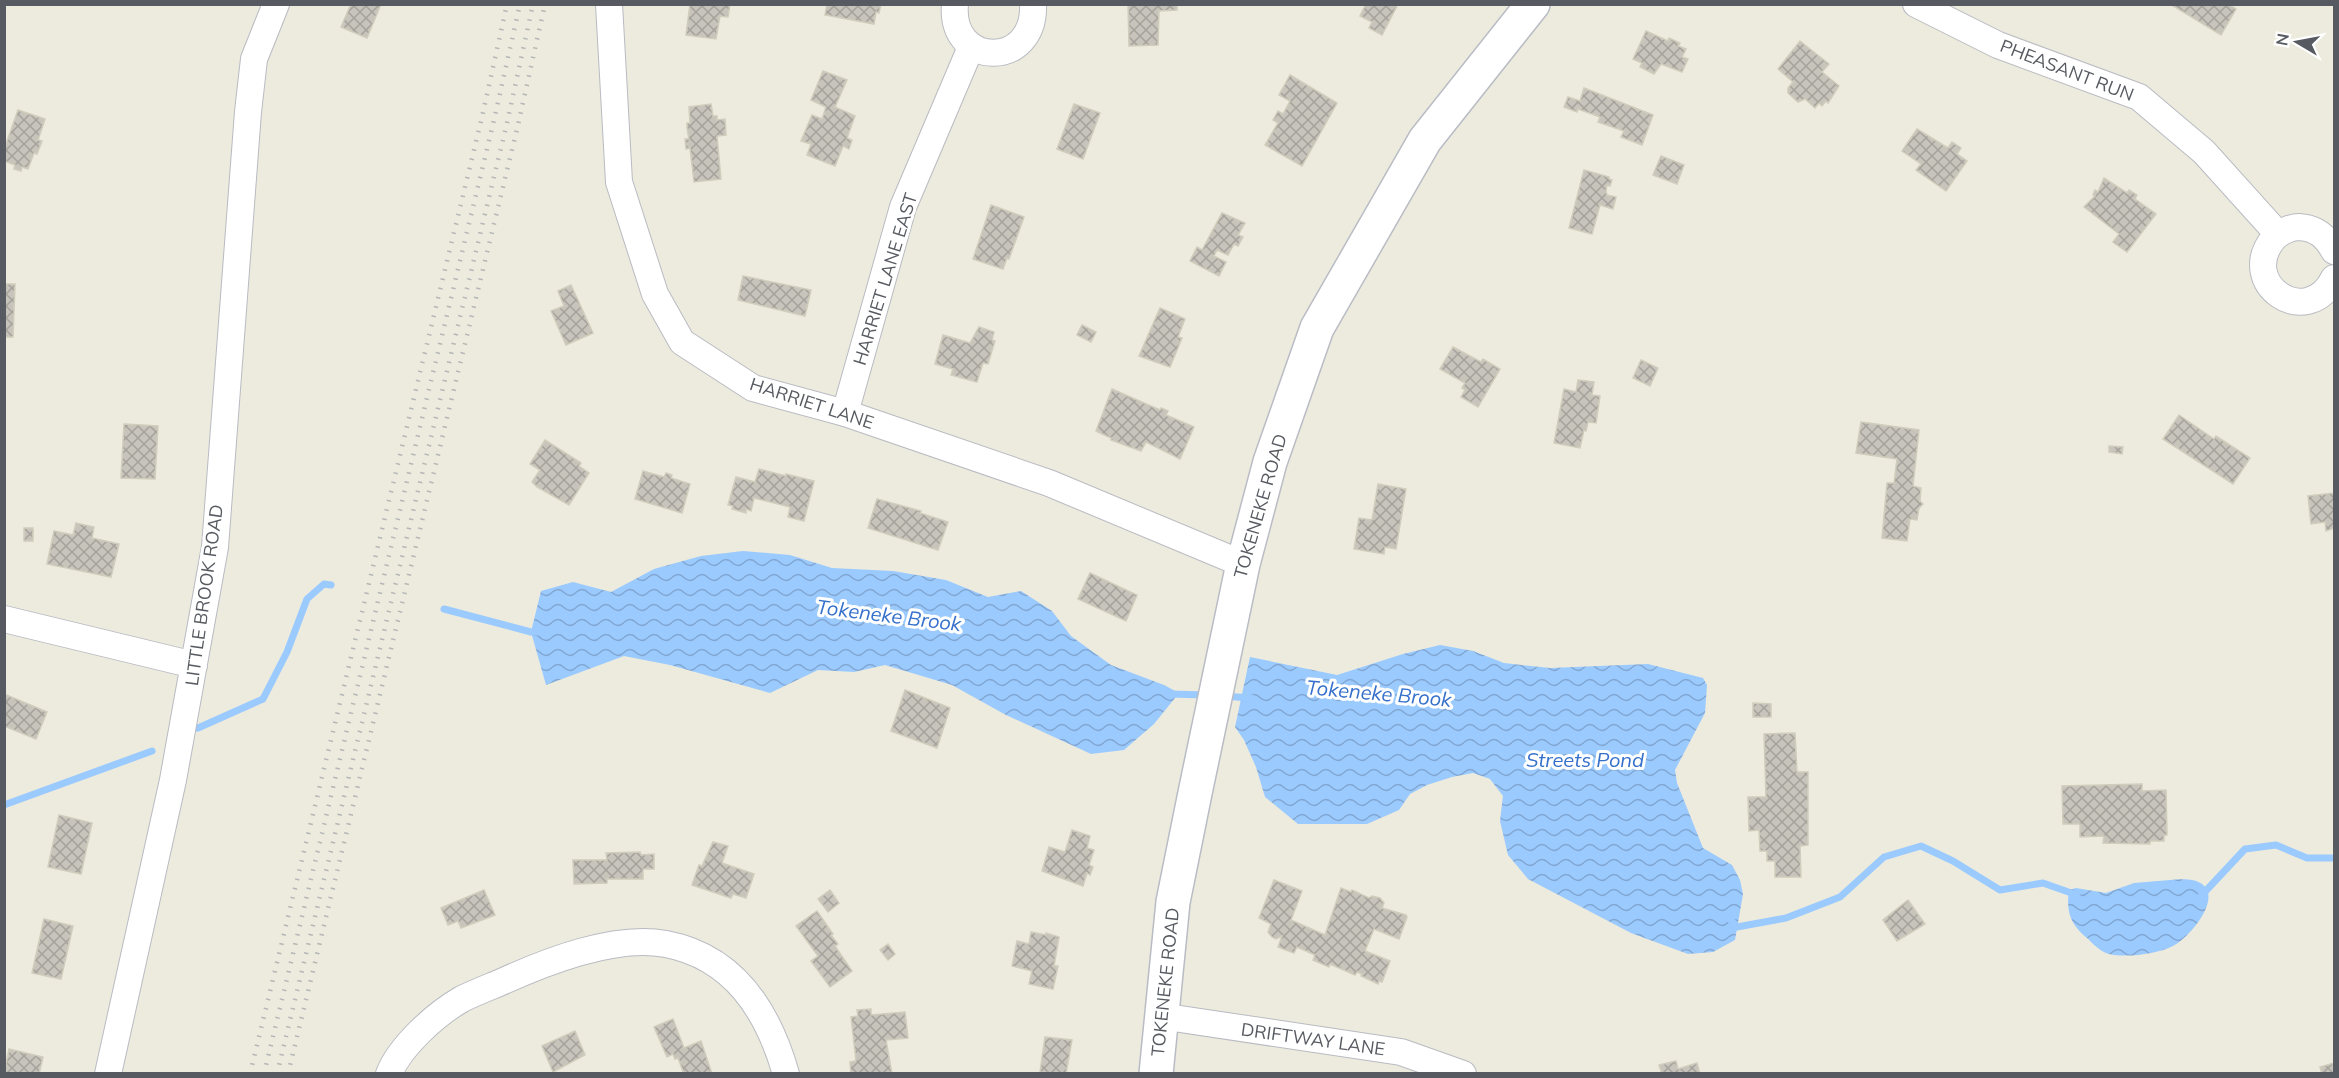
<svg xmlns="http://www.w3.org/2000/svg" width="2339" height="1078" font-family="Mulish,sans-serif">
	<defs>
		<pattern id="water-waves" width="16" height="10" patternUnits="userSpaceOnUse" patternTransform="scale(1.5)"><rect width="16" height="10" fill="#9bcaff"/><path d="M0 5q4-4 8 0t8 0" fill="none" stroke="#81a7d2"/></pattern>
		<pattern id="building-cross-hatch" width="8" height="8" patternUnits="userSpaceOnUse" patternTransform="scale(1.5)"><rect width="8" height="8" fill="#c7c4bb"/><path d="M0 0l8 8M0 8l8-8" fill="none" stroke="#a4a29b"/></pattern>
	</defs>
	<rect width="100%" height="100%" fill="#ecebde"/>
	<g fill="url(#water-waves)">
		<path d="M743,551L790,555L832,568L893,571L946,580L988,597L1021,591L1052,611L1071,636L1111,665L1164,685L1179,693L1154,724L1124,750L1091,754L1006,715L952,685L885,665L854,672L818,670L770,693L670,665L624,656L546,685L531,632L541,591L573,582L611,592L654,569L701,556Z"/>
		<path d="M1440,645L1473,651L1504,663L1550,668L1648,664L1703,678L1707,685L1705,713L1675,770L1677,783L1703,848L1732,865L1740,880L1743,894L1735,940L1713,952L1688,954L1631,933L1528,879L1508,855L1500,821L1503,796L1490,779L1473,773L1452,777L1427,785L1410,794L1399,810L1367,824H1298L1265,797L1256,767L1244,740L1235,727L1250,657L1337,675L1403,654Z"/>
		<path d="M2170,880C2180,879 2194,878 2202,884C2223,899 2188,939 2173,946C2158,954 2126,958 2109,954C2101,952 2093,944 2087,938C2070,924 2066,911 2069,890L2076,888L2106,893L2134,883Z"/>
	</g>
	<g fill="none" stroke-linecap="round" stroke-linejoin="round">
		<g stroke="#9bcaff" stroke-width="7">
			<path d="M444,609L531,632H541"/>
			<path d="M1170,694L1206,695"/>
			<path d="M1223,696L1251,698"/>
			<path d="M198,728L263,699L287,652L307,599L324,584L331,585"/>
			<path d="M4,805L152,751"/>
			<path d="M2201,896L2245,849L2276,845L2307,858H2334"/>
			<path d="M1731,920L1737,927L1786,918L1840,897L1884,857L1921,846L1953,861L2000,890L2043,883L2077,895"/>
		</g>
	</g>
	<g fill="url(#building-cross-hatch)" stroke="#d1cdbc" stroke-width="1.5">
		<path d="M351,4H381L367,38L341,27Z"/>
		<path d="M690,4H730L728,17L720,16L716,39L686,35Z"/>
		<path d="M827,4H881L879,13L876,12L874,24L825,15Z"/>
		<path d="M1128,4H1177V10L1159,11L1158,45L1129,46Z"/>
		<path d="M1366,4H1398L1382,35L1369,28L1372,22L1360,16Z"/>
		<path d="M2170,4H2228L2236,9L2221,35Z"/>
		<path d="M1646,31L1668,41L1669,38L1680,43L1678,46L1686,49L1682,57L1688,59L1682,72L1661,64L1654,74L1640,67L1642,63L1633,59Z"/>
		<path d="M1800,41L1829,64L1822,72L1839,86L1828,103L1826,101L1822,106L1819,103L1815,108L1805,99L1798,102L1788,93V88L1793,82L1778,69Z"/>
		<path d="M823,71L847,80L835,107L855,116L847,138L852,140L849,149L843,146L835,166L807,155L811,144L801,141L812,115L822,119L826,107L811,100Z"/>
		<path d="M1290,75L1337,103L1302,166L1265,145L1278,123L1273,120L1278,111L1283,114L1290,101L1279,95Z"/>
		<path d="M1584,88L1653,115L1642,145L1621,137L1624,131L1598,122L1600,117L1578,109L1577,112L1564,107L1568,97L1580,101Z"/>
		<path d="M711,104L713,116H717V120L725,119L726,135L717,136L721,179L694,182L690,148L686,149L685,139H689L687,128V123H690L689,107Z"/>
		<path d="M1074,104L1100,113L1083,159L1057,149Z"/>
		<path d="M18,110L45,119L38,140L42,141L37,154L34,153L28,169L22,167L21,171L14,169L15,165L4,161V150Z"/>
		<path d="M1917,129L1948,148L1952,142L1961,148L1957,154L1967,161L1946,191L1916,170L1921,164L1902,151Z"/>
		<path d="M1661,156L1684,165L1677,184L1653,175Z"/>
		<path d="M1584,170L1609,177V179L1612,180L1610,186L1607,185L1606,191L1607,195L1616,197L1613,209L1600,205L1592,234L1569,228Z"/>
		<path d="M2104,178L2127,193L2129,190L2137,195L2135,199L2156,214L2127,252L2113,242L2119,234L2084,207L2095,196L2093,195L2095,190L2098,192Z"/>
		<path d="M991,205L1024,217L1009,259L1007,258L1003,269L973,259Z"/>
		<path d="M1222,213L1245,223L1238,235L1243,237L1238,246L1234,244L1228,255L1217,250L1214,256L1226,262L1219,276L1190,261L1197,247L1202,250Z"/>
		<path d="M743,276L811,290L805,316L738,300Z"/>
		<path d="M4,284H15L13,337H4Z"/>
		<path d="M571,285L593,333L566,345L551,311L564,306L558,291Z"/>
		<path d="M1160,308L1185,319L1178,337L1182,338L1170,367L1139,356Z"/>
		<path d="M1082,325L1096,332L1091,342L1077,335Z"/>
		<path d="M979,327L994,332L992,340L995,341L988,364L983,363L977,382L951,375L953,369L935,364L943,335L970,343Z"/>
		<path d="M1453,347L1481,362L1483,359L1500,369L1478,407L1461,397L1465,390L1462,388L1465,383L1440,369Z"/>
		<path d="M1641,360L1658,368L1650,386L1633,378Z"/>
		<path d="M1578,380L1594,382L1592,395L1600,396L1596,423L1588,422L1586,431L1584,430L1580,448L1554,443L1564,389L1576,392Z"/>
		<path d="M1112,389L1160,410L1161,408L1168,411L1166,415L1194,427L1180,459L1146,442L1141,451L1111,440V438L1096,431Z"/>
		<path d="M2179,415L2214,439L2216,436L2250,458L2233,484L2163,439Z"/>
		<path d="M1861,422L1919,430L1913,486L1921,488L1920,501L1923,504L1919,508L1917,520L1910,519L1907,541L1882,538L1887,483H1894L1897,459L1856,453Z"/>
		<path d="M124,424L158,426L155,479L121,478Z"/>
		<path d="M545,440L581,463L579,466L589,473L569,505L537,487L532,482L540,470L530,464Z"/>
		<path d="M2109,446L2123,447L2122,454L2109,452Z"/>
		<path d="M759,469L786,476V474L814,481L804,521L788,517L790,507L754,498L751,511L746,509V513L732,509L733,506L728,505L736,477L755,482Z"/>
		<path d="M643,471L664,477L666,473L672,475L671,478L690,484L682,513L635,499Z"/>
		<path d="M1378,484L1406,489L1396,549L1385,547L1384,554L1354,549L1359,518L1372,520Z"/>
		<path d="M2334,493V528L2326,531L2325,522L2311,524L2308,496Z"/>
		<path d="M877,499L921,511L920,513L948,522L938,550L868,528Z"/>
		<path d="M76,523L94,527L92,538L119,544L111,577L47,564L54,531L73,535Z"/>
		<rect x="24" y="528" width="9" height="13"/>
		<path d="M1090,573L1137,595L1126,621L1078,599Z"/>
		<path d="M905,690L950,708L937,748L891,731Z"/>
		<path d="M4,694L47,712L36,739L4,726Z"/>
		<path d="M1753,703L1771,704V717H1753Z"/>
		<path d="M1795,733L1797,772H1808V845L1800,846L1801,877H1775V861H1767V851H1760L1759,830L1749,831L1748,797H1766L1764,734Z"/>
		<path d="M2142,784V791L2166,790L2167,835H2164V841H2150V844L2103,843L2104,836L2080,837V824H2063L2062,786Z"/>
		<path d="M59,815L92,823L81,874L48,867Z"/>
		<path d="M1072,830L1090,836L1087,848L1094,850L1089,865L1093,867L1090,875L1087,873L1083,886L1042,871L1049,847L1065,852Z"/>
		<path d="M713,842L728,846L722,863L754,874L746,898L733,894L731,898L692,885L699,865L702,866Z"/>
		<path d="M640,852L641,855L654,854V869H643V879H607V883L574,884L573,860H607L606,853Z"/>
		<path d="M1274,880L1302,891L1291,920L1325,935L1341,888L1351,892L1352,890L1369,898L1372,896L1380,898L1384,903L1382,908L1406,915L1407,917L1399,939L1374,929L1365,951L1390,961L1382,982L1379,981L1378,984L1361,976L1362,974L1357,972L1355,975L1330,964L1329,967L1313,960L1315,955L1297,947L1294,953L1278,947L1282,936L1276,939L1272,937L1268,932L1271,924L1259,918Z"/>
		<path d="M484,890L495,915L461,928L458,921L448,925L441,908Z"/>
		<path d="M830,890L839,903L828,912L818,899Z"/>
		<path d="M1908,900L1925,924L1897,941L1883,920Z"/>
		<path d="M817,911L833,934L831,935L838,944L835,946L852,971L830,987L811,961L818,956L796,926Z"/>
		<path d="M44,919L73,926L61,979L32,973Z"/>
		<path d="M1031,932L1046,935V933L1059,937L1054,966H1058L1053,989L1029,984L1032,971L1012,966L1017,941L1029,944Z"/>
		<path d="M888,944L895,954L888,960L880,950Z"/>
		<path d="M871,1009V1015L905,1012L908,1038L886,1040L892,1074H851L850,1062L856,1061L851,1017L858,1016L857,1010Z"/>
		<path d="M673,1019L684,1048L701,1041L712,1074H684L678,1058L675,1059L673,1054L667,1057L654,1027Z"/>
		<path d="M575,1031L585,1055L553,1072L542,1046Z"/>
		<path d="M1045,1037L1072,1040L1066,1074L1040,1072Z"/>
		<path d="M9,1049L43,1057L39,1074H4Z"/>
		<path d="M1676,1061L1678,1069L1697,1063L1700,1074H1662L1659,1065Z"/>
		<path d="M2334,1063V1074H2322L2320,1067Z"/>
	</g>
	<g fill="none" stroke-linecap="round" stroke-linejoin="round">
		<defs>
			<g id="minor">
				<path d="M609,4L619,182L655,294L682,342L753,388L845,413L1049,483L1243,564"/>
				<path d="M955,4C949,68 1036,70 1033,4"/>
				<path d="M1916,4L1998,45L2139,97L2204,152L2278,234"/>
				<path d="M2334,251C2326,236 2316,228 2299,227C2291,227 2280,232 2274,238C2236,283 2307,332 2334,278"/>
				<path d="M845,413L903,207L971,47"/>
				<path d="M4,619L194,665"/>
				<path d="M1160,1016L1401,1052L1463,1074"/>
				<path d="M108,1074L173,780L215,547L248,112L254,59L276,4"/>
				<path d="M389,1074C400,1046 436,1014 462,999C474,993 487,988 499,983C545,962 615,934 666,944C734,957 768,1011 786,1074"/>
			</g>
			<path id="secondary" d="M1156,1074L1173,902L1195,793L1243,564L1270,462L1290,405L1317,328L1425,140L1533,4"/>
		</defs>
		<use href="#minor" stroke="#b9bbc2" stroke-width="28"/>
		<use href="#secondary" stroke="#b9bcc4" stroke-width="36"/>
		<use href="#minor" stroke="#fff" stroke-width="26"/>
		<use href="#secondary" stroke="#fff" stroke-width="33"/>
		<g stroke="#b5b6b6" stroke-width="4.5" stroke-dasharray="1.5 8" stroke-linecap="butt">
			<path d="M250,1074L482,117L507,4"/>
			<path d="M264,1074L494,120L520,4"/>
			<path d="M277,1074L507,123L533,4"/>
			<path d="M288,1074L518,125L545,4"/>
		</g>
	</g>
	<g text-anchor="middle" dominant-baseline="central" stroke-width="6" stroke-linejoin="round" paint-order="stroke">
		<g font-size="18" fill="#575b61" stroke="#fff">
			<text transform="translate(2067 70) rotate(21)">PHEASANT RUN</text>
			<text transform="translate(885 279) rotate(-73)">HARRIET LANE EAST</text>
			<text transform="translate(812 403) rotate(18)">HARRIET LANE</text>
			<text transform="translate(1260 506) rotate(-74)">TOKENEKE ROAD</text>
			<text transform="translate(204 595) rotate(-82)">LITTLE BROOK ROAD</text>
			<text transform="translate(1165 982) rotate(-84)">TOKENEKE ROAD</text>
			<text transform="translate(1313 1039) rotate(8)">DRIFTWAY LANE</text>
		</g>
		<g font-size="20" font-style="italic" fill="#3570cb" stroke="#fff">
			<text transform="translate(889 615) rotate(7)">Tokeneke Brook</text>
			<text transform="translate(1379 693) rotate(5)">Tokeneke Brook</text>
			<text x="1585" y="759">Streets Pond</text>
		</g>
	</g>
	<rect width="2339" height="1078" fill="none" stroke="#575b61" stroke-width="12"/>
	<g transform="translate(2297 42) rotate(280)" stroke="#ffffff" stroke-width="4.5" paint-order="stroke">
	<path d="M0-4.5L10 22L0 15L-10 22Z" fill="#575b61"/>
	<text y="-9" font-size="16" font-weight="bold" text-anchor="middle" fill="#575b61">N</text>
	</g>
</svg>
